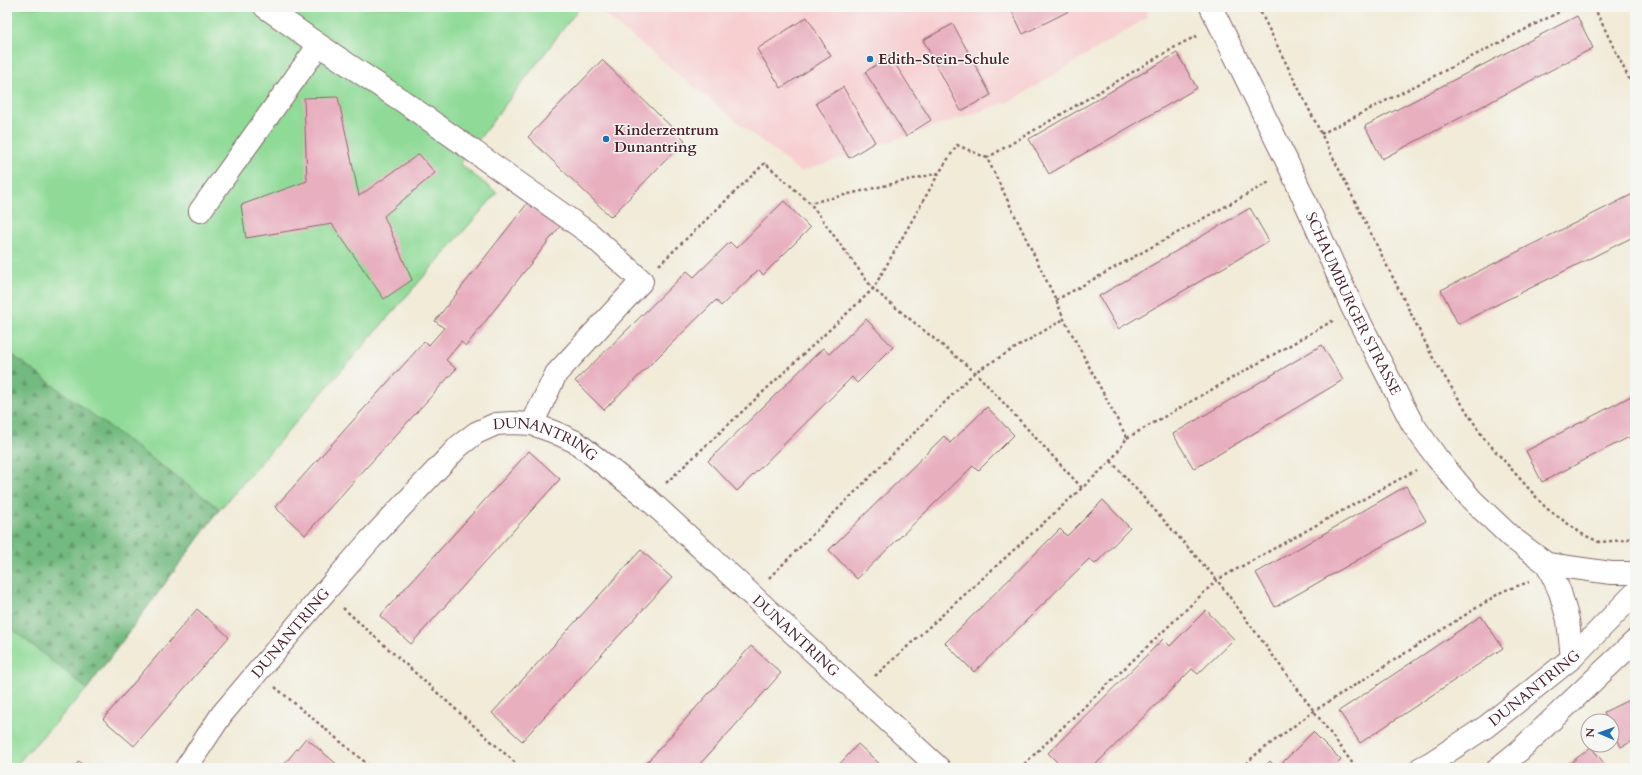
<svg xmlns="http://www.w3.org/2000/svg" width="1642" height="775" font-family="Cardo,serif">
	<defs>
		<pattern id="forest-firs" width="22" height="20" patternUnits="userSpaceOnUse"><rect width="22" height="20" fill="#73ba80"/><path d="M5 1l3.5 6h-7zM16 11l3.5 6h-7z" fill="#609769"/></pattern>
	</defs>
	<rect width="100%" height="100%" fill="#f6f6f2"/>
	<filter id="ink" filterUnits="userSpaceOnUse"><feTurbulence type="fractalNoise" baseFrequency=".025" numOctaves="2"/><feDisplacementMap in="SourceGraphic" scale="8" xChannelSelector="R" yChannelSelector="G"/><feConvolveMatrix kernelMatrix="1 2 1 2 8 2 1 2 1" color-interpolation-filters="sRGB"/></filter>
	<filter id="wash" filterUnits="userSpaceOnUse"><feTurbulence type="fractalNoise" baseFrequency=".012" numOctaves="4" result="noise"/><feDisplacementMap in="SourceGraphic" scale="16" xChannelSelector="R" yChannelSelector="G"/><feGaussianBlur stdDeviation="0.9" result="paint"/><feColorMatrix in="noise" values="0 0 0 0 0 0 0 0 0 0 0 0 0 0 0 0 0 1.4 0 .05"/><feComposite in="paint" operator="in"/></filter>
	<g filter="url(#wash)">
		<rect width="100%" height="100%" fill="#f1ebd8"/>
		<path fill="#f7cfd1" d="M595,7H1144L1148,17L1013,100L800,172Z"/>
		<path fill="url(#forest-firs)" stroke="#5e6c56" d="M7,351L220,509L87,689L7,625Z"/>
		<g fill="#8fda97" stroke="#6c7c61">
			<path d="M7,7H580L460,164L497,193L220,509L7,351Z"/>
			<path d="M7,625L87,689L13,768H7Z"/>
		</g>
		<g id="blocks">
			<g fill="#e8afbf">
				<path d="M1010,7H1072L1073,9L1023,34Z"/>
				<path d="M1577,16L1593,48L1382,159L1365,126Z"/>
				<path d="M807,17L831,56L781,88L757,49Z"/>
				<path d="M953,24L991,95L961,111L923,40Z"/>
				<path d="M1177,53L1197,88L1049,174L1029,139Z"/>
				<path d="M890,56L931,120L906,136L865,72Z"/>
				<path d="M602,60L685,140L611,217L528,137Z"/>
				<path d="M843,87L875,142L849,158L816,103Z"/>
				<path d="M338,97L359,196L419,154L435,173L384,216L412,280L384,299L332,224L246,238L241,205L307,181L304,98Z"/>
				<path d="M1635,193V236L1458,324L1441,290Z"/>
				<path d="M530,200L561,225L466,346L461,342L446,360L456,369L305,535L275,507L425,341L429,345L444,328L435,321Z"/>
				<path d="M784,201L810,228L763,275L758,270L721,306L716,300L604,410L575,381L687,271L694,277L730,242L736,248Z"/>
				<path d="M1250,208L1269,241L1118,329L1099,296Z"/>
				<path d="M866,319L893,347L857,383L852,377L737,491L708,461L823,348L829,354Z"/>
				<path d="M1322,345L1343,380L1194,469L1173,434Z"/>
				<path d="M1635,394V434L1542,482L1526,451Z"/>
				<path d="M987,407L1014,435L978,471L973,466L857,579L829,550L944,436L950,443Z"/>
				<path d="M529,451L560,479L411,644L380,616Z"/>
				<path d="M1406,486L1426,521L1275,607L1256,573Z"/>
				<path d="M1103,500L1130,528L1095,564L1089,559L974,672L945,643L1060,529L1067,536Z"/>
				<path d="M641,550L672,578L522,741L492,713Z"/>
				<path d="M197,609L229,637L134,746L103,719Z"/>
				<path d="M1206,610L1234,639L1198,674L1192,669L1092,768H1063L1048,753L1163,639L1170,646Z"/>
				<path d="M1481,616L1503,648L1360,743L1339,711Z"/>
				<path d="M751,646L781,673L732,729L696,768H642Z"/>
				<path d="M1635,697V740L1621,747L1612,728V721H1608L1604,712Z"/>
				<path d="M1313,732L1341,760L1333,768H1264L1270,761L1277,768Z"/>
				<path d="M306,738L339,766L337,768H281Z"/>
				<path d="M858,744L884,768H836Z"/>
				<path d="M1591,747L1608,768H1564Z"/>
				<path d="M79,761L87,768H74Z"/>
			</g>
		</g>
	</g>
	<g filter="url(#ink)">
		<use href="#blocks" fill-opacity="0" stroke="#846668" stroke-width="1"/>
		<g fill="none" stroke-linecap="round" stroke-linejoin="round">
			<defs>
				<g id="minor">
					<path d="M265,7L319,45L404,102L589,233L642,281L556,374L532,424"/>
					<path id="s1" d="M1211,7L1291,170L1353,309L1412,423L1437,458L1472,500L1511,537L1547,564L1560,592L1568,620L1572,658"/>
					<path d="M200,211L319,45"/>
					<path d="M1547,564L1611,573H1635"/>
					<path id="s2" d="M186,768L222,714L325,592L370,540L459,446L476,433L496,424L512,423L532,424L554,432L576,442L648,499L939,768"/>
					<path id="s3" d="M1421,768L1432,762L1487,726L1572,658L1635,593"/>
					<path d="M1498,768L1519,751L1635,641"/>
				</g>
			</defs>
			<use href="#minor" stroke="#846668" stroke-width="24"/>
			<g stroke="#846668" stroke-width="2.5" stroke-dasharray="3 3" stroke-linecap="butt">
				<path d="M1258,7L1434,360L1483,437L1546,508L1582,534L1599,542L1625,540L1635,536"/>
				<path d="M1594,7L1635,91"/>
				<path d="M1321,134L1569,7"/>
				<path d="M987,158L1182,43L1199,35"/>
				<path d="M659,265L765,163L810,203L873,289L975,372L1082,488L1111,461L1127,438L1064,319L1056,300L987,158L957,145L939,173L810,203"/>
				<path d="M1056,300L1271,181"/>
				<path d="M1127,438L1334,320"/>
				<path d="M1111,461L1217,580L1356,768"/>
				<path d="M666,483L873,289L939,173"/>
				<path d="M769,578L975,372L1064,319"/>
				<path d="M343,608L521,768"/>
				<path d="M875,676L1082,488"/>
				<path d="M275,687L372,768"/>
				<path d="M1020,768L1217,580L1416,470"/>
				<path d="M1242,768L1254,756L1314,711L1503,591L1529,582"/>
			</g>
			<use href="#minor" stroke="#fff" stroke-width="22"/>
		</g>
	</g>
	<g fill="#1f6fb2" stroke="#f6f6f2" stroke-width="1.5">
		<circle cx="870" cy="59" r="4"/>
		<circle cx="606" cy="139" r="4"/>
	</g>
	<g text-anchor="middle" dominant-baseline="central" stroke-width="3" stroke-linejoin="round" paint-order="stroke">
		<g font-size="15" font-weight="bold" fill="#4a1f2b" stroke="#f6f6f2" text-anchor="start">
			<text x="878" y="59">Edith-Stein-Schule</text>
			<text x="614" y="130">Kinderzentrum<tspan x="614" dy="17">Dunantring</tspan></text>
		</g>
		<g font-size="15" fill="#4a1f2b" stroke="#f6f6f2">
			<text stroke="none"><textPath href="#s1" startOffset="329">SCHAUMBURGER STRASSE</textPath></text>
			<text stroke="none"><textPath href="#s2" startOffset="519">DUNANTRING</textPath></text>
			<text stroke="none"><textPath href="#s2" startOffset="171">DUNANTRING</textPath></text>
			<text stroke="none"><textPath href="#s2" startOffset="843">DUNANTRING</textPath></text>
			<text stroke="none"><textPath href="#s3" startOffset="139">DUNANTRING</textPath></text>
		</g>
	</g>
	<rect width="1642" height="775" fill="none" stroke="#f6f6f2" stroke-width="24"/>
	<g transform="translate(1600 733) rotate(272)"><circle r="19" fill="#f6f6f2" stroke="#b1a0a2"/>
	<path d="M0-3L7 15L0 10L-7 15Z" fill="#1f6fb2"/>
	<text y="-6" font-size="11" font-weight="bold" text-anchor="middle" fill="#4a1f2b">N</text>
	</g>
</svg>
